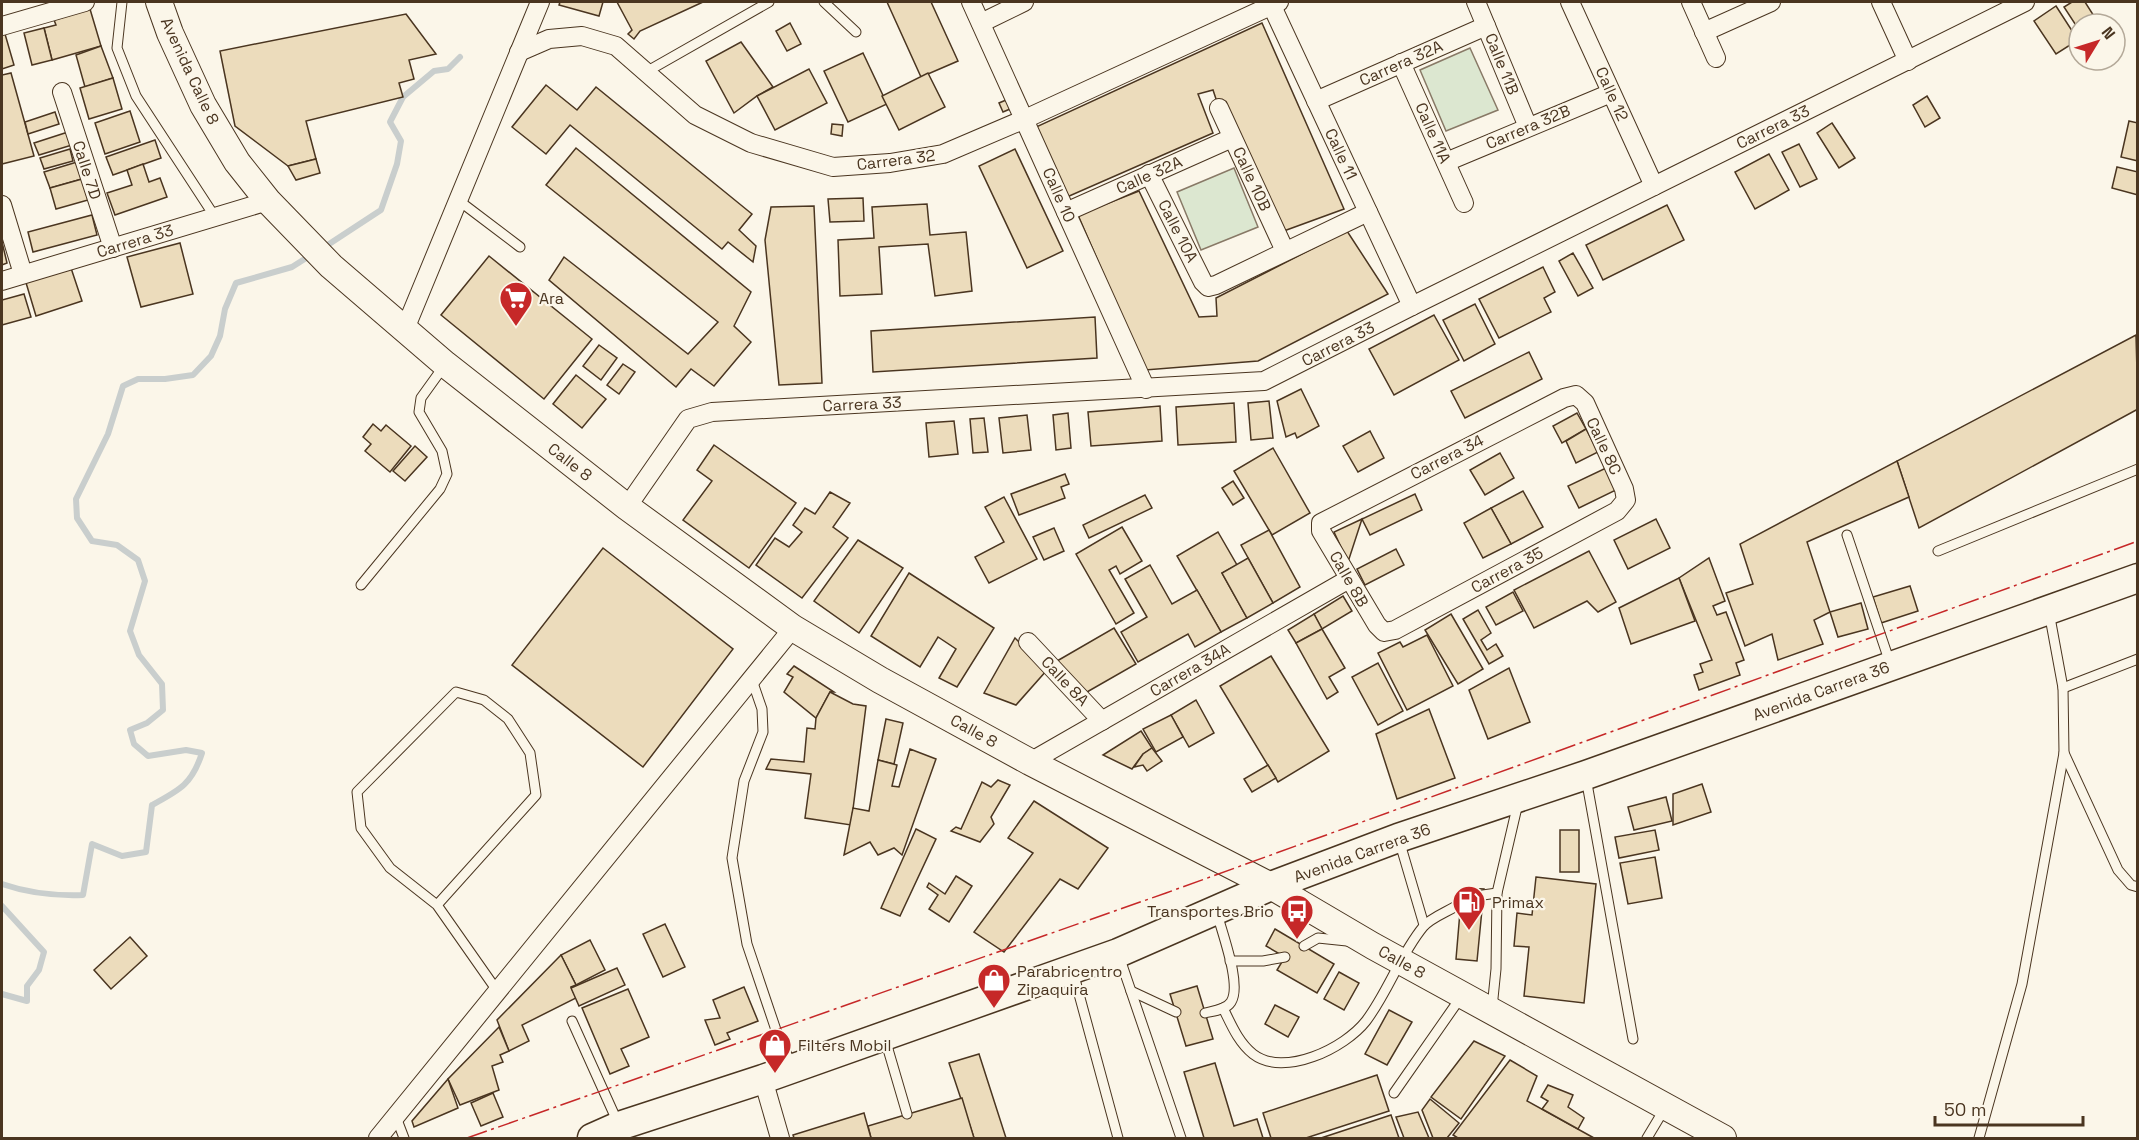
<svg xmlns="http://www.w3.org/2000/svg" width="2139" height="1140" font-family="'Space Grotesk',sans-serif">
	<rect width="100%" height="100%" fill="#fbf6e9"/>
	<g fill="#dce7d0" stroke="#887966" stroke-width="1.5">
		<path d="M1470,48L1498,110L1446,131L1420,70Z"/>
		<path d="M1234,168L1258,227L1201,250L1177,192Z"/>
	</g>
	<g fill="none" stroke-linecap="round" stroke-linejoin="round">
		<g stroke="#c9cecd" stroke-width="6">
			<path d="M323,248L381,210L397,164L401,141L390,122L403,97L434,71L448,69L460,57"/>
			<path d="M2,884C28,893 55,896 83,895L92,844L122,856L146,852L152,805C180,790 192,784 202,753L186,750L148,756L134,744L130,730L147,723L163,710L162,684L139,655L130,631L145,581L138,560L117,545L92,541L77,518L76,499L108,434L123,386L138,379H165L193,375L211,356L220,336L225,309L236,283L292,267L311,255"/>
			<path d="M2,906L44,952L39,970L27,986V1001L2,994"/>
		</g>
	</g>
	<g fill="#ecdcbc" stroke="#4a3520" stroke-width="1.5">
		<path d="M560,2H603L599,16L559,5Z"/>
		<path d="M617,2H703L640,31L634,39L628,34L632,30Z"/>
		<path d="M887,2H931L958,61L921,77Z"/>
		<path d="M2072,2H2085L2099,24H2079V30L2064,7Z"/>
		<path d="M2056,6L2078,40L2056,54L2034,21Z"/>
		<path d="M90,9L101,46L52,60L44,28L56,25L54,20Z"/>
		<path d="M406,14L436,54L409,60L414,79L399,83L403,97L306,121L316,159L288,166L235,126L220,51Z"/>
		<path d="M790,23L801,44L787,51L776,31Z"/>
		<path d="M1262,23L1344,209L1281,232L1219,108L1213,90L1198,94L1213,133L1067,197L1036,127Z"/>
		<path d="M44,28L52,60L32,65L24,33Z"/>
		<path d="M5,34L14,65L2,69V35Z"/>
		<path d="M741,42L773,87L757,96L734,113L706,61Z"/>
		<path d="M101,46L113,78L85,87L76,55Z"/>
		<path d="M863,53L887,104L848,122L824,71Z"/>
		<path d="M809,69L827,103L775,130L757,96Z"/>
		<path d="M11,73L34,156L2,164V75Z"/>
		<path d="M928,73L945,107L899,130L882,96Z"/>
		<path d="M113,78L122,109L89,119L80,88Z"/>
		<path d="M546,85L577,110L596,87L752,214L739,230L756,246L753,262L728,242L722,249L570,125L546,154L512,127Z"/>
		<path d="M1927,96L1940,118L1925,127L1913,105Z"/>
		<path d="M1006,100L1010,109L1003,112L999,103Z"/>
		<path d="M130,111L140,142L105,154L95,123Z"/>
		<path d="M55,112L59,124L28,134L25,122Z"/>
		<path d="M2129,121L2138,123V161L2121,157Z"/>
		<path d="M1832,123L1855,158L1839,168L1817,133Z"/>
		<path d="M832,124L843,125L842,136L831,134Z"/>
		<path d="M68,132L72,145L39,155L34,143Z"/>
		<path d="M155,140L161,158L113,175L106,157Z"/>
		<path d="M1799,144L1817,179L1800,187L1782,152Z"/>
		<path d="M576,148L751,292L734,326L751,342L714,386L691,369L676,387L549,280L564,257L688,354L718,322L546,185Z"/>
		<path d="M70,149L73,161L44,169L40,158Z"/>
		<path d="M1015,149L1063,251L1027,268L979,166Z"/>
		<path d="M1769,154L1789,190L1755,209L1735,172Z"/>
		<path d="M316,159L320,173L296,180L288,166Z"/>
		<path d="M77,162L82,179L50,188L44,172Z"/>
		<path d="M143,164L149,182L160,178L167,197L115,215L107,193L132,185L127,170Z"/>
		<path d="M2117,167L2138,172V195L2112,188Z"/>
		<path d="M82,179L88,200L56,209L50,188Z"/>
		<path d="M1139,191L1199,317L1217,316L1216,298L1347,231L1388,294L1258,361L1145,370L1078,215Z"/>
		<path d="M863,198L864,221L830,222L828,199Z"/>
		<path d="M927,204L930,235L966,232L972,291L935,296L928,244L879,247L882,294L840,296L838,240L874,238L872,207Z"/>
		<path d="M1667,205L1684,240L1603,280L1586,245Z"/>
		<path d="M814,206L822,383L779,385L765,240L771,207Z"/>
		<path d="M92,215L97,235L33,252L28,232Z"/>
		<path d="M2,242L7,263L2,265Z"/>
		<path d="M180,243L193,294L141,307L127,257Z"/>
		<path d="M1573,253L1593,288L1578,296L1559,261Z"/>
		<path d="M489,256L592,339L544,399L441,315Z"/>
		<path d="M69,262L82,301L36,316L24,276Z"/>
		<path d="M1543,267L1555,292L1544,298L1551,312L1499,338L1479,299Z"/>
		<path d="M24,294L31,317L2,325V300Z"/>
		<path d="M1475,304L1495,344L1464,361L1443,320Z"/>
		<path d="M1434,315L1459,360L1394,395L1369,349Z"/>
		<path d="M1095,317L1097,358L873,372L871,331Z"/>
		<path d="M2136,335L2138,409L1919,528L1897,461Z"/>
		<path d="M599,345L617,358L601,380L583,366Z"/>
		<path d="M1529,352L1542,379L1465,418L1451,391Z"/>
		<path d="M623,364L635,372L619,394L607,385Z"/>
		<path d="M576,375L606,399L582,428L553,404Z"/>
		<path d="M1301,389L1319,426L1297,438L1295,433L1286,437L1277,401Z"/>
		<path d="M1269,401L1273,438L1251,440L1248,403Z"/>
		<path d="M1234,403L1236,442L1178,445L1176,407Z"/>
		<path d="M1160,406L1162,441L1091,446L1088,412Z"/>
		<path d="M1068,413L1071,448L1056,450L1053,415Z"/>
		<path d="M1577,413L1586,429L1562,443L1553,426Z"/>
		<path d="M1027,415L1031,450L1003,453L999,418Z"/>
		<path d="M984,418L988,452L973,453L970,419Z"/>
		<path d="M954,421L958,454L929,457L926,423Z"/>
		<path d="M373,424L381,431L386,425L411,446L390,472L365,451L371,444L363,437Z"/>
		<path d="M1586,429L1598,452L1576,463L1566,441Z"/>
		<path d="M1370,431L1384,458L1358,472L1343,446Z"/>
		<path d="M714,445L796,503L749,568L683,520L712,481L697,470Z"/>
		<path d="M415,446L427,457L405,481L393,471Z"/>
		<path d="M1273,448L1310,513L1272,535L1234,471Z"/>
		<path d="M1500,453L1514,478L1485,495L1470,470Z"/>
		<path d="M1897,461L1909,497L1807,542L1830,612L1814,620L1823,644L1778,660L1772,634L1745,646L1726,593L1753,584L1740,544Z"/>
		<path d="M1606,468L1616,490L1579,508L1568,486Z"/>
		<path d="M1065,474L1069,484L1061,487L1065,498L1019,515L1011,494Z"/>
		<path d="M1233,481L1244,498L1233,505L1222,488Z"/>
		<path d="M1523,491L1543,527L1511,544L1491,508Z"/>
		<path d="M830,492L850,503L833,527L848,538L802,598L756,565L775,538L789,547L802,532L793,525L805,508L815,514Z"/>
		<path d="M1415,494L1422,510L1370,535L1362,519Z"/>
		<path d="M1145,495L1152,508L1089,538L1083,525Z"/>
		<path d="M1004,497L1037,559L989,583L975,557L1004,542L985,507Z"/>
		<path d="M1491,508L1511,544L1483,558L1464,523Z"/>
		<path d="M1362,519L1348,562L1334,532Z"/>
		<path d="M1656,519L1670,548L1628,569L1614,540Z"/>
		<path d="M1122,527L1142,561L1120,574L1116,566L1109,570L1134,613L1116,624L1076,554Z"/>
		<path d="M1054,528L1064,551L1044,560L1033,537Z"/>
		<path d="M1269,530L1300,587L1273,603L1241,545Z"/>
		<path d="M1218,532L1237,565L1222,573L1247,618L1221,632L1177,556Z"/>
		<path d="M858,540L903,568L859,633L814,601Z"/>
		<path d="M603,548L733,649L643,767L512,665Z"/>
		<path d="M1396,549L1404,565L1365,585L1357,569Z"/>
		<path d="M1589,551L1616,602L1598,612L1587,601L1534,628L1514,590Z"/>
		<path d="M1248,558L1273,603L1247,618L1222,573Z"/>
		<path d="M1709,558L1725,601L1713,606L1717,615L1726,612L1744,660L1736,663L1740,675L1699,690L1694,675L1703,672L1700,664L1712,660L1679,578Z"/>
		<path d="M1150,565L1172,604L1197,590L1221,632L1195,647L1188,634L1138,662L1121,632L1147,617L1125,579Z"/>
		<path d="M909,573L994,628L957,687L939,678L956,649L938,637L920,667L871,636Z"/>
		<path d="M1679,578L1695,621L1631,644L1619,608Z"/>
		<path d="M1910,586L1918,611L1881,623L1873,597Z"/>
		<path d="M1513,592L1523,611L1496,625L1486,607Z"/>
		<path d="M1343,596L1352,611L1322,629L1314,614Z"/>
		<path d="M1861,603L1868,629L1838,637L1830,612Z"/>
		<path d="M1478,610L1491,633L1481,640L1487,650L1496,644L1503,656L1489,664L1463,619Z"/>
		<path d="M1314,614L1322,629L1296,643L1288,630Z"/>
		<path d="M1451,614L1483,669L1458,684L1425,630Z"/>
		<path d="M1114,628L1136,664L1087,692L1057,661Z"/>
		<path d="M1322,629L1345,668L1329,677L1338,692L1327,699L1296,643Z"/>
		<path d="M1427,635L1453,686L1407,710L1378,653L1400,642L1403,647Z"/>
		<path d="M1015,638L1047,670L1016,705L984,693Z"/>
		<path d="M1271,656L1329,751L1278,782L1220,686Z"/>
		<path d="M1378,663L1403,711L1378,725L1352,677Z"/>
		<path d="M794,666L834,692H830L816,718L784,692L793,677L787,674Z"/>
		<path d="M1509,668L1530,722L1488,739L1469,690Z"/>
		<path d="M830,692L853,704L866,706L851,825L805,818L811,774L766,769L771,759L804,762L807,728L815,729L816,718Z"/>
		<path d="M1196,700L1214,733L1189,747L1171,715Z"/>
		<path d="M1429,709L1455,778L1397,799L1376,734Z"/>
		<path d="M1171,715L1183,737L1156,752L1143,729Z"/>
		<path d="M886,719L903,723L894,764L878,760Z"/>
		<path d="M1141,731L1152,748L1143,754L1132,769L1103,755Z"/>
		<path d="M1152,748L1162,761L1147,771L1143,765L1134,767L1143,754Z"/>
		<path d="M910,749L936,759L902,855L894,848L878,855L870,842L844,855L853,808L869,811L878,760L897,765L892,786L899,787Z"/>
		<path d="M1268,765L1276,778L1252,792L1244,779Z"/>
		<path d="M998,780L1010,785L991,817L994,824L980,842L951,831L956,827L961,829L982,782L991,787Z"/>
		<path d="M1702,784L1711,812L1673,825V794Z"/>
		<path d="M1666,797L1672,821L1634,830L1628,807Z"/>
		<path d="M1034,801L1108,848L1078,889L1060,879L1004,952L974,932L1033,853L1008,838Z"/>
		<path d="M916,829L936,839L900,916L881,908Z"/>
		<rect x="1560" y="830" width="19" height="42"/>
		<path d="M1655,830L1659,850L1619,858L1615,837Z"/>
		<path d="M1655,857L1662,898L1628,904L1620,863Z"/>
		<path d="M956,876L972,886L949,922L929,909L938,895L927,887L929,883L945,894Z"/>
		<path d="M1536,877L1596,884L1584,1003L1524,996L1529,947L1514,946L1517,913L1532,915Z"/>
		<path d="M1462,888L1484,889L1477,961L1456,959Z"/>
		<path d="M665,924L685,967L663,977L643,934Z"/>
		<path d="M1275,929L1334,964L1317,993L1277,970L1285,957L1266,946Z"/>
		<path d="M130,937L147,956L111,989L94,970Z"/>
		<path d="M590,940L605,970L576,985L561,955Z"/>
		<path d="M561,955L576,985L571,987L576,998L522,1025L529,1041L509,1051L497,1020Z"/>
		<path d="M617,968L625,985L579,1006L571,988Z"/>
		<path d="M1339,972L1359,983L1344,1010L1324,999Z"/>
		<path d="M1197,986L1213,1039L1186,1046L1170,994Z"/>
		<path d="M744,987L758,1021L727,1033L730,1039L715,1045L705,1020L720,1018L713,1000Z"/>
		<path d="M628,989L649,1037L621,1049L629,1066L610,1074L582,1008Z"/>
		<path d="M1275,1005L1299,1017L1288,1037L1265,1024Z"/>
		<path d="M1389,1010L1412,1022L1387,1065L1365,1054Z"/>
		<path d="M499,1027L509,1051L500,1055L503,1062L492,1066L499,1090L460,1105L448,1079Z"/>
		<path d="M1474,1041L1505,1056L1461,1119L1431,1097Z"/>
		<path d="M979,1054L1006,1138H974L949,1063Z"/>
		<path d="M1510,1060L1537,1076L1527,1101L1594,1138H1458L1453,1135Z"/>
		<path d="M1215,1063L1234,1126L1257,1119L1263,1138H1204L1184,1072Z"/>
		<path d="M1377,1075L1389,1111L1306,1138H1271L1263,1113Z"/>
		<path d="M448,1079L458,1108L414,1127L412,1121Z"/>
		<path d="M1548,1085L1573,1095L1568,1107L1584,1118L1578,1129L1542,1109L1548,1101L1541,1097Z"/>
		<path d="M493,1093L503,1117L481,1126L471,1103Z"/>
		<path d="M962,1098L974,1138H871L868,1126Z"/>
		<path d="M1430,1099L1459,1123L1447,1138H1433L1422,1110Z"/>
		<path d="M1418,1112L1429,1138H1404L1396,1117Z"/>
		<path d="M864,1113L871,1138H794L793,1135Z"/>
		<path d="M1391,1115L1399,1138H1321Z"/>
	</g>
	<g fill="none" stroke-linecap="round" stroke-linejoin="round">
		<defs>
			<g id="lane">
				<path d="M122,2L117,48L136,96L215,217"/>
				<path d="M824,2L856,32"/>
				<path d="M646,72L769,2"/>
				<path d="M458,200L520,247"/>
				<path d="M1847,535L1890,663"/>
				<path d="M1938,551L2138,469"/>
				<path d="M361,585L440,489L447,474L442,451L419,412L421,398L444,366"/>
				<path d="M752,680L762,709L763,732L744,781L732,858L747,944L776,1030L792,1066"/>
				<path d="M2063,688L2138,659"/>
				<path d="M2064,753L2118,870L2131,885L2138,887"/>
				<path d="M1586,778L1633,1039"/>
				<path d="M1399,840L1424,925"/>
				<path d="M1483,895L1497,893"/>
				<path d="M437,905L536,795L530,753L508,719L484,700L456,692L357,792L361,828L390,868L437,905L498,992"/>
				<path d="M1304,946L1318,938L1347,941"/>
				<path d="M1119,956L1181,1138"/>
				<path d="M1230,961H1263L1285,957"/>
				<path d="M1073,972L1118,1138"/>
				<path d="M1131,991L1176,1012"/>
				<path d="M1223,1008C1231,1024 1238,1042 1253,1054C1284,1078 1345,1048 1366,1021C1388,992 1400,955 1423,927C1431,917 1450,911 1461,903"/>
				<path d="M1492,1008L1496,969L1497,893L1518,803"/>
				<path d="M1205,1013C1213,1011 1226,1010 1231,1002C1242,985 1222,933 1217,913"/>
				<path d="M572,1021L618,1123"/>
				<path d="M885,1039L907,1114"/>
				<path d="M1394,1093L1461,997"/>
				<path d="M396,1117L404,1138"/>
				<path d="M1647,1138L1665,1108"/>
				<path d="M1979,1138L2022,984L2064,753L2063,688L2049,612"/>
			</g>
			<g id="street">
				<path d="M971,2L1146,389"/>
				<path d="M1270,2L1412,306"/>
				<path d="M1476,2L1528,127"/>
				<path d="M1570,2L1654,186"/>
				<path d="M1691,2L1716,58"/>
				<path d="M1881,2L1908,61"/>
				<path d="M981,23L1024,2"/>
				<path d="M2,26L85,2"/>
				<path d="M1704,32L1771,2"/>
				<path d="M519,52L549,39L582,36L616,46L695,115L751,143L833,167L890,163L943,154L1025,119L1279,2"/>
				<path d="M1401,63L1464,203"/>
				<path d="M62,92L113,248"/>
				<path d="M1316,101L1486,26"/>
				<path d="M1219,108L1285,251"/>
				<path d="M1446,162L1611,93"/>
				<path d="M1149,174L1203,282L1208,287L1216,285L1368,212"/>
				<path d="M2,205L23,274"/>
				<path d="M1066,212L1232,138"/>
				<path d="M2,281L268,201"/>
				<path d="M405,329L540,2"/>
				<path d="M1576,395L1585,403L1624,489L1626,500L1617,511L1395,630L1384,632L1377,625L1321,531V523L1564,398Z"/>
				<path d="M627,507L688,419L712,412L1264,381L1412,306L2025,2"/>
				<path d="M1028,642L1102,721"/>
				<path d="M1030,762L1349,579"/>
				<path d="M763,1079L780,1138"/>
				<path d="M378,1138L793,628"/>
			</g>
			<path id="secondary" d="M159,2L170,33L203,105L237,162L268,201L331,266L445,364L627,507L793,628L880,680L1030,762L1271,886L1373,946L1723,1138"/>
			<path id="primary" d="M592,1138L619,1126L763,1079L1118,953L1271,886L1398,838L1586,775L2138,578"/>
		</defs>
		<use href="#lane" stroke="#4a3520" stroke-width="11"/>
		<use href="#street" stroke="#4a3520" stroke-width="20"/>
		<use href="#secondary" stroke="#4a3520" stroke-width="28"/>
		<use href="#primary" stroke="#4a3520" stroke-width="31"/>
		<use href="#lane" stroke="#fbf6e9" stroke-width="9"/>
		<use href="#street" stroke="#fbf6e9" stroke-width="18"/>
		<use href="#secondary" stroke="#fbf6e9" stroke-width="26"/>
		<use href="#primary" stroke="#fbf6e9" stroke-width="28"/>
		<path stroke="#c62828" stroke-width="1.5" stroke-dasharray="21 4.5 3 4.5" stroke-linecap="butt" d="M467,1138L1166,893L2138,541"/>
	</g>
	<defs>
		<symbol id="supermarket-pin" viewBox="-11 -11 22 30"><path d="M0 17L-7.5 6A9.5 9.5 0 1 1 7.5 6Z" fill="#c62828" stroke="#fbf6e9"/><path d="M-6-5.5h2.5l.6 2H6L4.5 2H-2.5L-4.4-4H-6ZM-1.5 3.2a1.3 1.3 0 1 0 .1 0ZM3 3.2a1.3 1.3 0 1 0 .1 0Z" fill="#fff"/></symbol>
		<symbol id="fuel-pin" viewBox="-11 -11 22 30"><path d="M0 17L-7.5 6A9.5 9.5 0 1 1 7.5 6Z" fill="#c62828" stroke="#fbf6e9"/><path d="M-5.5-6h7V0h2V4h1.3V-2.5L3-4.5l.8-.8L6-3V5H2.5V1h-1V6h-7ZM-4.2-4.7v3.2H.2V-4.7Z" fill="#fff"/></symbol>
		<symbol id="bus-pin" viewBox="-11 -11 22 30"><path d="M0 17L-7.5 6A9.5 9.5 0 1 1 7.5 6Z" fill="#c62828" stroke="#fbf6e9"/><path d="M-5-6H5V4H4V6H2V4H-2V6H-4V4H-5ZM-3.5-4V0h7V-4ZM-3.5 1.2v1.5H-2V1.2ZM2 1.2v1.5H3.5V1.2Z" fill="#fff"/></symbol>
		<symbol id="shop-pin" viewBox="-11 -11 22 30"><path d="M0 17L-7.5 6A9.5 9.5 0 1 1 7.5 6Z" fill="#c62828" stroke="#fbf6e9"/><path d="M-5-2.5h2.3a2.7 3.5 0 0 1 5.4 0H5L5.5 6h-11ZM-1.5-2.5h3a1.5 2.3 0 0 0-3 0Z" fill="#fff"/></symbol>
	</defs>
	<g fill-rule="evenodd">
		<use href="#supermarket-pin" x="497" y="279" width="38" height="52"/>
		<use href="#fuel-pin" x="1450" y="883" width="38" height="52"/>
		<use href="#bus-pin" x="1278" y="892" width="38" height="52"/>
		<use href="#shop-pin" x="975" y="961" width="38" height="52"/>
		<use href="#shop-pin" x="756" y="1026" width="38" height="52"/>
	</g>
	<g text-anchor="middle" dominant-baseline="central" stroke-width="4.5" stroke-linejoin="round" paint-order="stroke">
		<g font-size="16" fill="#4a3520" stroke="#fbf6e9">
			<text transform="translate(1401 63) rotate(-24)">Carrera 32A</text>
			<text transform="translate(1502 64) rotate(68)">Calle 11B</text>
			<text transform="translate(190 71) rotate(65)">Avenida Calle 8</text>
			<text transform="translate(1612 94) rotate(66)">Calle 12</text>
			<text transform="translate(1528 127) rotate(-23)">Carrera 32B</text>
			<text transform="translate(1773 127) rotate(-26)">Carrera 33</text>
			<text transform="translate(1433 133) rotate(66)">Calle 11A</text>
			<text transform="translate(1341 154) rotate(65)">Calle 11</text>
			<text transform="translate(896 160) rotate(-7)">Carrera 32</text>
			<text transform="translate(87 170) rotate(72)">Calle 7D</text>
			<text transform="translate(1149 175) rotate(-24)">Calle 32A</text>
			<text transform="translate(1252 179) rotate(65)">Calle 10B</text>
			<text transform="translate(1059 195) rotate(66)">Calle 10</text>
			<text transform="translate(1178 231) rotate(63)">Calle 10A</text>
			<text transform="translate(135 241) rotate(-17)">Carrera 33</text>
			<text transform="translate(1338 344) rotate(-27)">Carrera 33</text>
			<text transform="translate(862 404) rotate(-3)">Carrera 33</text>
			<text transform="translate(1604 446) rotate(65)">Calle 8C</text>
			<text transform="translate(1447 457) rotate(-27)">Carrera 34</text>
			<text transform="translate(570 462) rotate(38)">Calle 8</text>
			<text transform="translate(1507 570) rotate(-28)">Carrera 35</text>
			<text transform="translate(1349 579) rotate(60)">Calle 8B</text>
			<text transform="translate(1190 670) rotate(-30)">Carrera 34A</text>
			<text transform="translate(1065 681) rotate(47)">Calle 8A</text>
			<text transform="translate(1821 691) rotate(-20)">Avenida Carrera 36</text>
			<text transform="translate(974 731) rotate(29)">Calle 8</text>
			<text transform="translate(1362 853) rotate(-20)">Avenida Carrera 36</text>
			<text transform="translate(1402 962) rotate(29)">Calle 8</text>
		</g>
		<g font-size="16" fill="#4a3520" stroke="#fbf6e9" text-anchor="start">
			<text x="539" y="298">Ara</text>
			<text x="1492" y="902">Primax</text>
			<text x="1274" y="911" text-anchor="end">Transportes Brio</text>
			<text x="1017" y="971">Parabricentro<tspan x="1017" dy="18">Zipaquira</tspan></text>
			<text x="798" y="1045">Filters Mobil</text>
		</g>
	</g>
	<rect width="2139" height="1140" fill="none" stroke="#4a3520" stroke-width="6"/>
	<g transform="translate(2097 42) rotate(52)"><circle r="28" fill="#fbf6e9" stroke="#b4a999" stroke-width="1.5"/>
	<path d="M0-4.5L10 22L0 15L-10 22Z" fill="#c62828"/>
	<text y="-9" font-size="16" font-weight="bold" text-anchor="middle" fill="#4a3520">N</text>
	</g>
	<path d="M1935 1116v9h148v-9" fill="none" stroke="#4a3520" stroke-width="3"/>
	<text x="1944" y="1116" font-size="18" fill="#4a3520" stroke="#fbf6e9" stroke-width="4.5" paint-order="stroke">50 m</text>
</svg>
